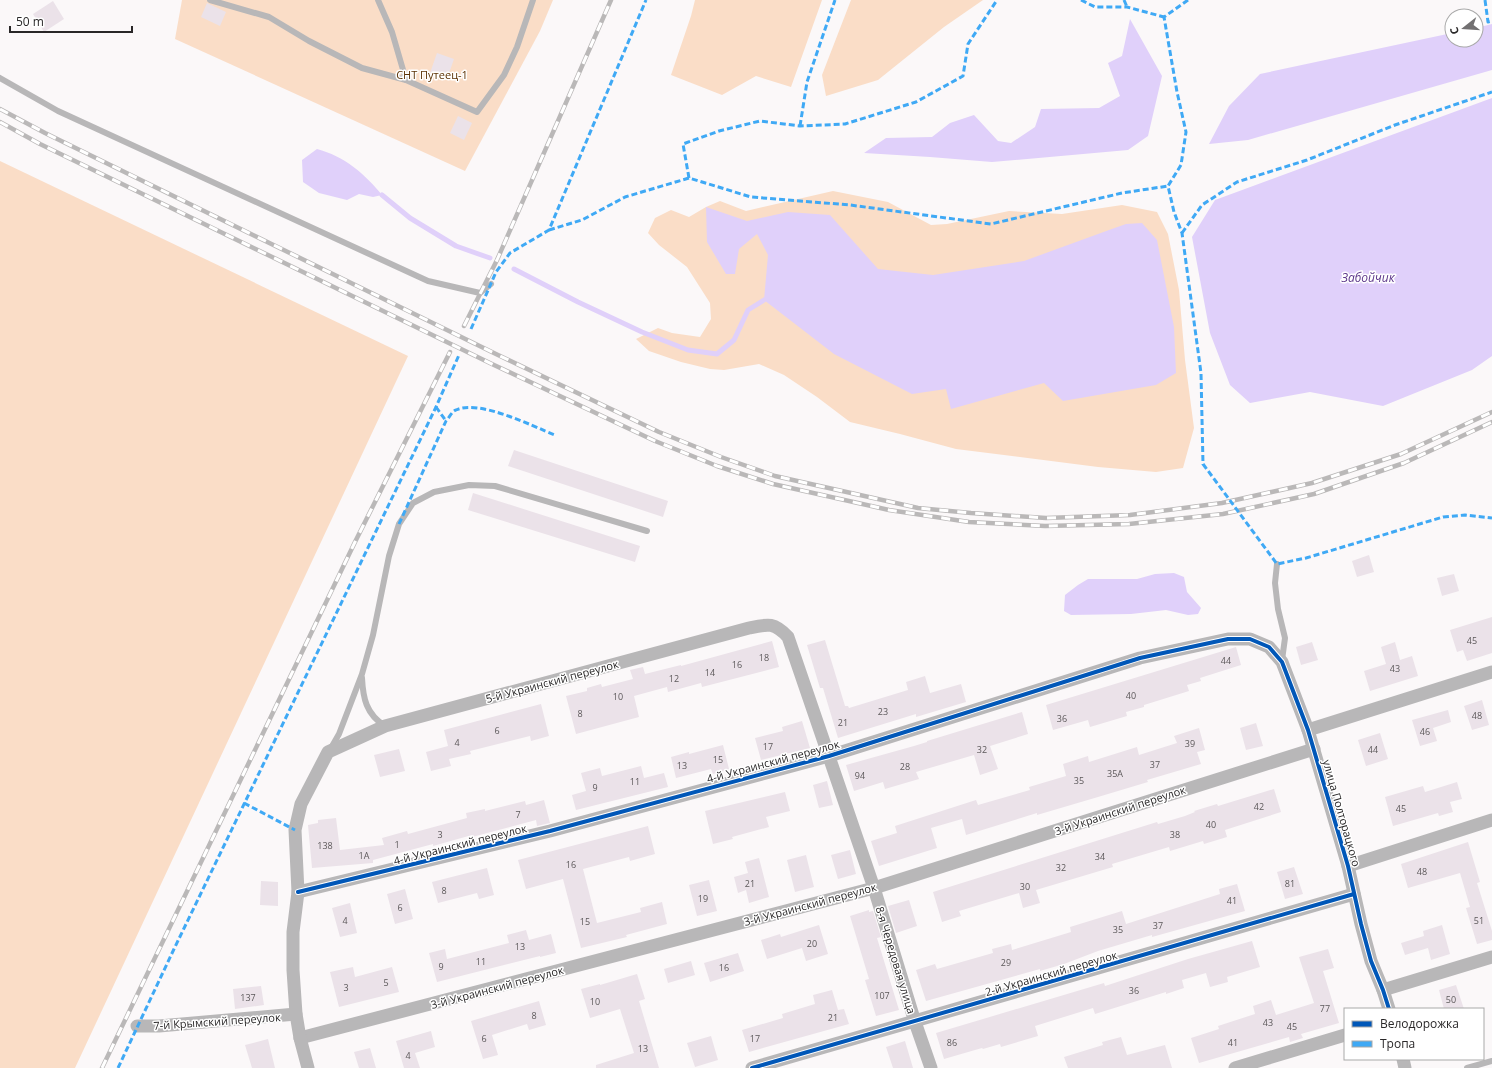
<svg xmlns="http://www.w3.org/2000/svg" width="1492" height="1068" font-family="'Open Sans',sans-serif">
	<rect width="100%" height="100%" fill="#fbf8f9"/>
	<g fill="#faddc7">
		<path d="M182,0H553L540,31L465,171L175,39Z"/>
		<path d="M695,0H822L791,87L756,76L722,95L671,75L691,16Z"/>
		<path d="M851,0H983L944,27L878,80L826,96L822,75Z"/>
		<path d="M0,161L408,356L75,1068H0Z"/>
		<path d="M833,191L888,202L931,225L947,224L1009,211L1062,214L1122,205L1157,212L1168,234L1179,290L1185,360L1194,428L1183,468L1156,472L1098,467L956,449L900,434L850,422L817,397L784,375L759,364L724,370L710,369L681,362L649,351L636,339L658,328L672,333L700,337L711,319L710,303L687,267L659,245L648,233L655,218L671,210L689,217L706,207L720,201L746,211Z"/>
	</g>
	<g fill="#e0d0fa">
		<path d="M1130,19L1162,76L1148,136L1128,150L992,162L930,157L864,153L886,138L932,137L950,123L974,115L998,141L1011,143L1035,127L1041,109L1099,108L1120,96L1108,63L1122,56Z"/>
		<path d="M1492,24V70L1248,140L1209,144L1229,106L1260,74L1452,33V40H1476V28Z"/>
		<path d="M1492,98V356L1472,370L1383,406L1310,392L1250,403L1230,385L1210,333L1192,237L1215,200Z"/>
		<path d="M317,149C344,156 365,174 382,195L373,197L359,194L347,200L319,193L303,182L302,160Z"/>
		<path d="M706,207L747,221L788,212L830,215L878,269L933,275L1024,261L1109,230L1126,224L1142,223L1157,240L1174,327L1176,373L1156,385L1063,401L1044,383L951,409L946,389L912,394L834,354L764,300L768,255L757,234L739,249L735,274H726L707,242Z"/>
		<path d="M1174,573L1184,577L1187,592L1201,608L1198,614L1188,615L1166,610L1131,614L1071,615L1064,611L1065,595L1078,585L1088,579H1137L1155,574Z"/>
	</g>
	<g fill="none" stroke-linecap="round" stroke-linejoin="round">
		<g stroke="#e0d0fa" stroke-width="5">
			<path d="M382,195L410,218L456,246L490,258"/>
			<path d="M514,269L578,302L642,332L688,350L717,354L734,340L748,310L764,300"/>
		</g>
	</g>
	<g fill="#ebe2e9">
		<path d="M53,1L64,19L44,32L33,14Z"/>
		<path d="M207,3L226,12L220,26L201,17Z"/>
		<path d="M437,53L454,59L447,79L430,73Z"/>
		<path d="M458,116L472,123L464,140L450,133Z"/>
		<path d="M514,450L668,501L663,517L508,466Z"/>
		<path d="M473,493L640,546L635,562L468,510Z"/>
		<path d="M1369,555L1374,572L1357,577L1352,561Z"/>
		<path d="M1454,574L1459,591L1442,596L1437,578Z"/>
		<path d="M1492,617V653L1467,661L1463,650L1457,652L1450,630Z"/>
		<path d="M825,640L845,706H848L849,708L908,690L906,682L925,676L930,693L961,684L966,702L916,717V714L838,738L823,688H820L807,645Z"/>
		<path d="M772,641L779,667L702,687L701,683L668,692L667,687L634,696L639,717L576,734L566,696L587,691V688L601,684L602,687L633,679L630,670L643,667L645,674L681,665V666Z"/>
		<path d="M1312,642L1318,660L1301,665L1296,647Z"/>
		<path d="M1395,642L1400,660L1412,656L1418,676L1370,691L1364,671L1386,664L1381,647Z"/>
		<path d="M1236,647L1241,665L1200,678L1201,681L1187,685L1189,691L1144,705V707L1126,712L1127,716L1090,727L1088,720L1053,730L1046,705Z"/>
		<path d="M1482,700L1489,725L1472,730L1464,706Z"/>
		<path d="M541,704L549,736L531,741L530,736L470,751L471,754L449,759L451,766L431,771L426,752L448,746L444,730Z"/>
		<path d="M1448,710L1451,722L1433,728L1437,741L1420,746L1412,720Z"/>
		<path d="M1022,712L1028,734L990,746L998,769L980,775L974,755L916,772L919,779L885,789L883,782L854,791L846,765L914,746L927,742V741Z"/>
		<path d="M802,721L810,748L761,760L755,738L783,731L782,727Z"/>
		<path d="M1256,723L1263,746L1246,750L1240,728Z"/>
		<path d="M1199,728L1205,750L1197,752L1201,764L1147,780L1148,782L1098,797L1037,815V813L966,835L962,819L931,828L937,848L879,866L871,841L897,833L895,826L976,800L978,805L1030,790L1029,787L1066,776L1063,764L1088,756L1089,762L1137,747L1139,755L1177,743L1174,736Z"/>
		<path d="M1380,733L1388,759L1366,766L1358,740Z"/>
		<path d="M723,745L729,769L713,774L711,769L676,778L671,757L689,752V754Z"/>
		<path d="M399,749L405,771L380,777L374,755Z"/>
		<path d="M641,766L644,778L664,773L668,787L576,810L572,795L586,791L581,773L600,768L602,776Z"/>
		<path d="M827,781L833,805L819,808L813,785Z"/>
		<path d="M1457,782L1462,799L1450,802L1453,812L1439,816L1438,813L1393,826L1385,797L1423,786L1425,792Z"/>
		<path d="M1274,789L1281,812L1225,830L1227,837L1204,844L1203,841L1170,851L1169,847L1112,864L1113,867L1036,890L1040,903L1023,908L1019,893L959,911L961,916L942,922L933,892L1157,822L1158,824L1185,816L1195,812L1194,811L1217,804L1218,806Z"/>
		<path d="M785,792L790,811L766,817L769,827L732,837L733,839L713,844L705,811Z"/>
		<path d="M544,800L550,823L537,826L536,820L472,837V835L433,846V844L373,860V863L312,868L308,825L318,823V820L336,818L340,850L384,845L382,838L407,831L408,834L467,818L466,813L485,809V811L525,801L526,805Z"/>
		<path d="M648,826L655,854L630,861L629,857L583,869L597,923L641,912L640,908L662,902L667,924L626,935L627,937L581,948L563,879L526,889L518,860Z"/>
		<path d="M1468,842L1480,882L1477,883L1492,931V940L1477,944L1466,908L1470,907L1460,873L1408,888L1401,864Z"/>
		<path d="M850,850L856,874L838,879L831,855Z"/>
		<path d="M806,855L814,887L795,892L787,860Z"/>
		<path d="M759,858L769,897L749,903L746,890L738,893L734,877L748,873L745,862Z"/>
		<path d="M1294,867L1303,894L1285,899L1277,872Z"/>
		<path d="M487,868L494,895L479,899L477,893L438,903L432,882Z"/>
		<path d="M709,880L717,911L697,916L689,885Z"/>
		<path d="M261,881L278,882V906L260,905Z"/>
		<path d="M1237,884L1245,911L1152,937V935L1098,951L1064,964L1040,971V969L926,1001L916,970L935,964L937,969L993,953L992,949L1011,944L1012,950L1071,932L1070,927L1122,911L1126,924L1220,894L1219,889Z"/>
		<path d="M405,889L413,919L395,924L387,894Z"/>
		<path d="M909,900L917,926L896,933L888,906Z"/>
		<path d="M350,903L357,933L340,937L332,908Z"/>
		<path d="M869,910V912L873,911L881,937L877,938L899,1010L876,1016L865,980L869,979L850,916Z"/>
		<path d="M819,925L828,954L806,961L802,948L767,959L761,940L780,934L781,937Z"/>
		<path d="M1442,925L1450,954L1431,960L1428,948L1405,955L1401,943L1424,936L1423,931Z"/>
		<path d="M526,930L529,940L551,934L556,953L540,957V956L437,982L429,953L445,949L447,959L509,943L507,935Z"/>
		<path d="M1252,941L1260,967L1227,977L1228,982L1210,987L1206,973L1182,980L1184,988L1166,994V992L1095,1014L1093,1008L1035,1026L1038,1036L1001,1047L1000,1044L983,1049L982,1048L944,1059L936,1033L1104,983L1105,986L1188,959Z"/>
		<path d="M1328,949L1334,968L1323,971L1339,1023L1301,1034L1303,1038L1290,1042L1289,1037L1199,1063L1191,1038L1219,1029L1218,1026L1255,1014L1253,1006L1271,1000L1276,1015L1314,1003L1299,957Z"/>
		<path d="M738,953L744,971L710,982L704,963Z"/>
		<path d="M691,961L695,975L668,983L664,969Z"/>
		<path d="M353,967L355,977L392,967L399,992L339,1007L330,972Z"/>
		<path d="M637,974L645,999L639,1001L659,1068H596V1065L634,1053L620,1009L590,1018L581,989L600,984V985Z"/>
		<path d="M1456,985L1464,1009H1444L1439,990Z"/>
		<path d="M261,986L264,1005L235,1009L233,989Z"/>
		<path d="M832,990L838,1010L844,1009L849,1024L749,1052L742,1030L783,1018L782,1014L815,1004L813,995Z"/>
		<path d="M539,1001L546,1025L529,1030L527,1024L492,1035L498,1055L483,1059L471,1021Z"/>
		<path d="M431,1031L435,1047L415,1053L420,1068H404L396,1041Z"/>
		<path d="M711,1036L718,1060L695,1067L687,1043Z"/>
		<path d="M1121,1037L1127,1055L1165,1045L1172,1068H1068L1064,1057L1103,1045L1102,1042Z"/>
		<path d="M268,1039L275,1068H252L245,1045Z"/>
		<path d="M905,1041L913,1068H893L886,1047Z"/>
		<path d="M370,1048L376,1068H359L354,1052Z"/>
	</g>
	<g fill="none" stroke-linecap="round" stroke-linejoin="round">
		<g stroke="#b8b7b8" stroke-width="6">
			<path d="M210,0L269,17L309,41L362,68L406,80"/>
			<path d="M378,0L392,32L406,80L477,112L504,75L517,47L533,0"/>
			<path d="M0,78L58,111L428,281L480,293L491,284"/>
			<path d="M1277,564L1275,583L1278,609L1285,638L1282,660"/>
			<path d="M362,678C363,698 366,714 385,726"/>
			<path d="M331,748L339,734L362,674L373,635L389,556L399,524L413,503L434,492L469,485L495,486L647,531"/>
			<path d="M1467,1068L1492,1061"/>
		</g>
		<g stroke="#b8b7b8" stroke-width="13">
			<path d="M1308,730L1492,672"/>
			<path d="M1348,866L1492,820"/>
			<path d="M298,892L550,831L829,756L1140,658L1228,639H1250L1269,647L1282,662L1308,730L1348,866L1361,924L1371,961L1383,990L1389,1009"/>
			<path d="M1383,990L1492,957"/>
			<path d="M137,1026H159L296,1014"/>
			<path d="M300,1038L874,888L1314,749"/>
			<path d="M1403,1059L1405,1068"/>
			<path d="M308,1068L300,1038L296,1014L293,970V932L298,892L295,830L301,804L328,752L385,726L749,628C768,624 774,622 788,637L874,888L915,1022L931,1068"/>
			<path d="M752,1068L1354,894"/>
			<path d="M1235,1068L1345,1035"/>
		</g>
		<defs>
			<g id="rail">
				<path d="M0,109L45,133L498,355L659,432L721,457L775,476L918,508L971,513L1046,518L1130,515L1222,503L1312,483L1401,454L1492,412"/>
				<path d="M0,122L40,144L494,365L655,441L717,466L773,484L889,510L969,522L1045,526L1129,524L1223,514L1314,494L1404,463L1492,422"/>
				<path d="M464,326L497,260L611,0"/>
				<path d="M102,1068L355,542L450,352"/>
			</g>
		</defs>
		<use href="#rail" stroke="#bab8b8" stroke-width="4.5"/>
		<use href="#rail" stroke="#fff" stroke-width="3" stroke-dasharray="9" stroke-linecap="butt"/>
		<g stroke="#3fa9f5" stroke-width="3" stroke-dasharray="6 3" stroke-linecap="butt">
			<path d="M1081,0L1095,7H1127L1164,17"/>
			<path d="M1124,0L1127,7"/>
			<path d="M1188,0L1164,17L1177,92L1186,132L1181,165L1168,186L1174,212L1182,233L1201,373L1203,464L1277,564L1306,558L1443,517L1465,515L1492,518"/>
			<path d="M1485,0L1488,22L1492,21"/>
			<path d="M800,126L807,82L835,0"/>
			<path d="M689,178L683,144L719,131L760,121L800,126L845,124L916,102L963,76L968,44L997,0"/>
			<path d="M549,230L582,220L625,197L689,178L751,197L850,205L991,224L1122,193L1168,186"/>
			<path d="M1182,233L1202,205L1237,182L1307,160L1395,125L1492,92"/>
			<path d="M471,329L496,272L510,253L549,230L646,0"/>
			<path d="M436,407L446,421"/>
			<path d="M399,524L446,421C449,418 452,411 456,410C479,399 532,426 555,435"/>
			<path d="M244,803L295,830"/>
			<path d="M118,1068L174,949L436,407L459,355"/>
		</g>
		<defs>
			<g id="cycleway">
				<path d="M298,892L550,831L829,756L1140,658L1228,639H1250L1269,647L1282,662L1308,730L1348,866L1361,924L1371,961L1383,990L1389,1009"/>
				<path d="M752,1068L1354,894"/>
			</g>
		</defs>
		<use href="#cycleway" stroke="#fff" stroke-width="6"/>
		<use href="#cycleway" stroke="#0057b8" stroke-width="4"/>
	</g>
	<g text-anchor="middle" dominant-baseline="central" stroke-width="3" stroke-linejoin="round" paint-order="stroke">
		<g font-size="9" fill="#5c585a">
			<text x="1472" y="640">45</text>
			<text x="764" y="657">18</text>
			<text x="1226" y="660">44</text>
			<text x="737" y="664">16</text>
			<text x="1395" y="668">43</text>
			<text x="710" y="672">14</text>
			<text x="674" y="678">12</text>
			<text x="1131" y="695">40</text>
			<text x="618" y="696">10</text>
			<text x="883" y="711">23</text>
			<text x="580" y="713">8</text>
			<text x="1477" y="715">48</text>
			<text x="1062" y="718">36</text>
			<text x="843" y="722">21</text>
			<text x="497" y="730">6</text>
			<text x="1425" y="731">46</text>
			<text x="457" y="742">4</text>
			<text x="1190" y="743">39</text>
			<text x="768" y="746">17</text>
			<text x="982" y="749">32</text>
			<text x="1373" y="749">44</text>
			<text x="718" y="759">15</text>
			<text x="1155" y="764">37</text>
			<text x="682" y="765">13</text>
			<text x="905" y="766">28</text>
			<text x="1115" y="773">35А</text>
			<text x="860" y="775">94</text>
			<text x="1079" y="780">35</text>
			<text x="635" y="781">11</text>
			<text x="595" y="787">9</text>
			<text x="1259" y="806">42</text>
			<text x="1401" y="808">45</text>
			<text x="518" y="814">7</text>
			<text x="1211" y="824">40</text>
			<text x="440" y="834">3</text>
			<text x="1175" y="834">38</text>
			<text x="397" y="844">1</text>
			<text x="325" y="845">138</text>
			<text x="364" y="855">1А</text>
			<text x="1100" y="856">34</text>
			<text x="571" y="864">16</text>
			<text x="1061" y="867">32</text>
			<text x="1422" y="871">48</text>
			<text x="750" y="883">21</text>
			<text x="1290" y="883">81</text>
			<text x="1025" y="886">30</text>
			<text x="444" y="890">8</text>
			<text x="703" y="898">19</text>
			<text x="1232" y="900">41</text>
			<text x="400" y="907">6</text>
			<text x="345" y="920">4</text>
			<text x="1479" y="920">51</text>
			<text x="585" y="921">15</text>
			<text x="1158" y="925">37</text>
			<text x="1118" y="929">35</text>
			<text x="812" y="943">20</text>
			<text x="520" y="946">13</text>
			<text x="481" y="961">11</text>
			<text x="1006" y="962">29</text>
			<text x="441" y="966">9</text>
			<text x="724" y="967">16</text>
			<text x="386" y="982">5</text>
			<text x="346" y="987">3</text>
			<text x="1134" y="990">36</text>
			<text x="882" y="995">107</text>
			<text x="248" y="997">137</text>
			<text x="1451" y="999">50</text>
			<text x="595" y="1001">10</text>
			<text x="1325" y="1008">77</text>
			<text x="534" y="1015">8</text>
			<text x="833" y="1017">21</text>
			<text x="1268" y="1022">43</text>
			<text x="1292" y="1026">45</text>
			<text x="484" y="1038">6</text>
			<text x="755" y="1038">17</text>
			<text x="952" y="1042">86</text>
			<text x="1233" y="1042">41</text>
			<text x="643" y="1048">13</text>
			<text x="408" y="1055">4</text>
		</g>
		<g font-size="11" fill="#5c3205" stroke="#fff">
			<text x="432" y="74">СНТ Путеец-1</text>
		</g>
		<g font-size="11" fill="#292728" stroke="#fff">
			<text transform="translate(552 681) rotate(-15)">5-й Украинский переулок</text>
			<text transform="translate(773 761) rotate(-15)">4-й Украинский переулок</text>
			<text transform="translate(1120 810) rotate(-18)">3-й Украинский переулок</text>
			<text transform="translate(1342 813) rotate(74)">улица Полторацкого</text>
			<text transform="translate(460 844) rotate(-14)">4-й Украинский переулок</text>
			<text transform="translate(810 904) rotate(-15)">3-й Украинский переулок</text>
			<text transform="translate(896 960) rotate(73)">8-я Чередовая улица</text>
			<text transform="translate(1051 973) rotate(-16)">2-й Украинский переулок</text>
			<text transform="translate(497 987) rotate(-15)">3-й Украинский переулок</text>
			<text transform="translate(217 1021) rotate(-4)">7-й Крымский переулок</text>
		</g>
		<g font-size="12" font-style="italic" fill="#5d378b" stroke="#fff">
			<text x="1368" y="277">Забойчик</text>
		</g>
	</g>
	<rect x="1344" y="1008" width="140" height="52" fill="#ffffff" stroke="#a9a9a9"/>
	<rect x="1352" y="1021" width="20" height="6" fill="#0057b8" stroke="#a9a9a9"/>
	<text x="1380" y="1028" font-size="12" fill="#292728">Велодорожка</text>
	<rect x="1352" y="1041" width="20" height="6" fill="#3fa9f5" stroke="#a9a9a9"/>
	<text x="1380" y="1048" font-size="12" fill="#292728">Тропа</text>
	<g transform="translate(1464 28) rotate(253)"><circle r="19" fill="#ffffff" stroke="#a9a9a9"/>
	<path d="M0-3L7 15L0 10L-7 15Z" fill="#727071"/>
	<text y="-6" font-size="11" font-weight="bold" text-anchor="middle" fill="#292728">С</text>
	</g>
	<path d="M10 26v6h122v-6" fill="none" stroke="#292728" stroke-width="2"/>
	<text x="16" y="26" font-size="12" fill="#292728" stroke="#ffffff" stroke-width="3" paint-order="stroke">50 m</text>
</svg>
